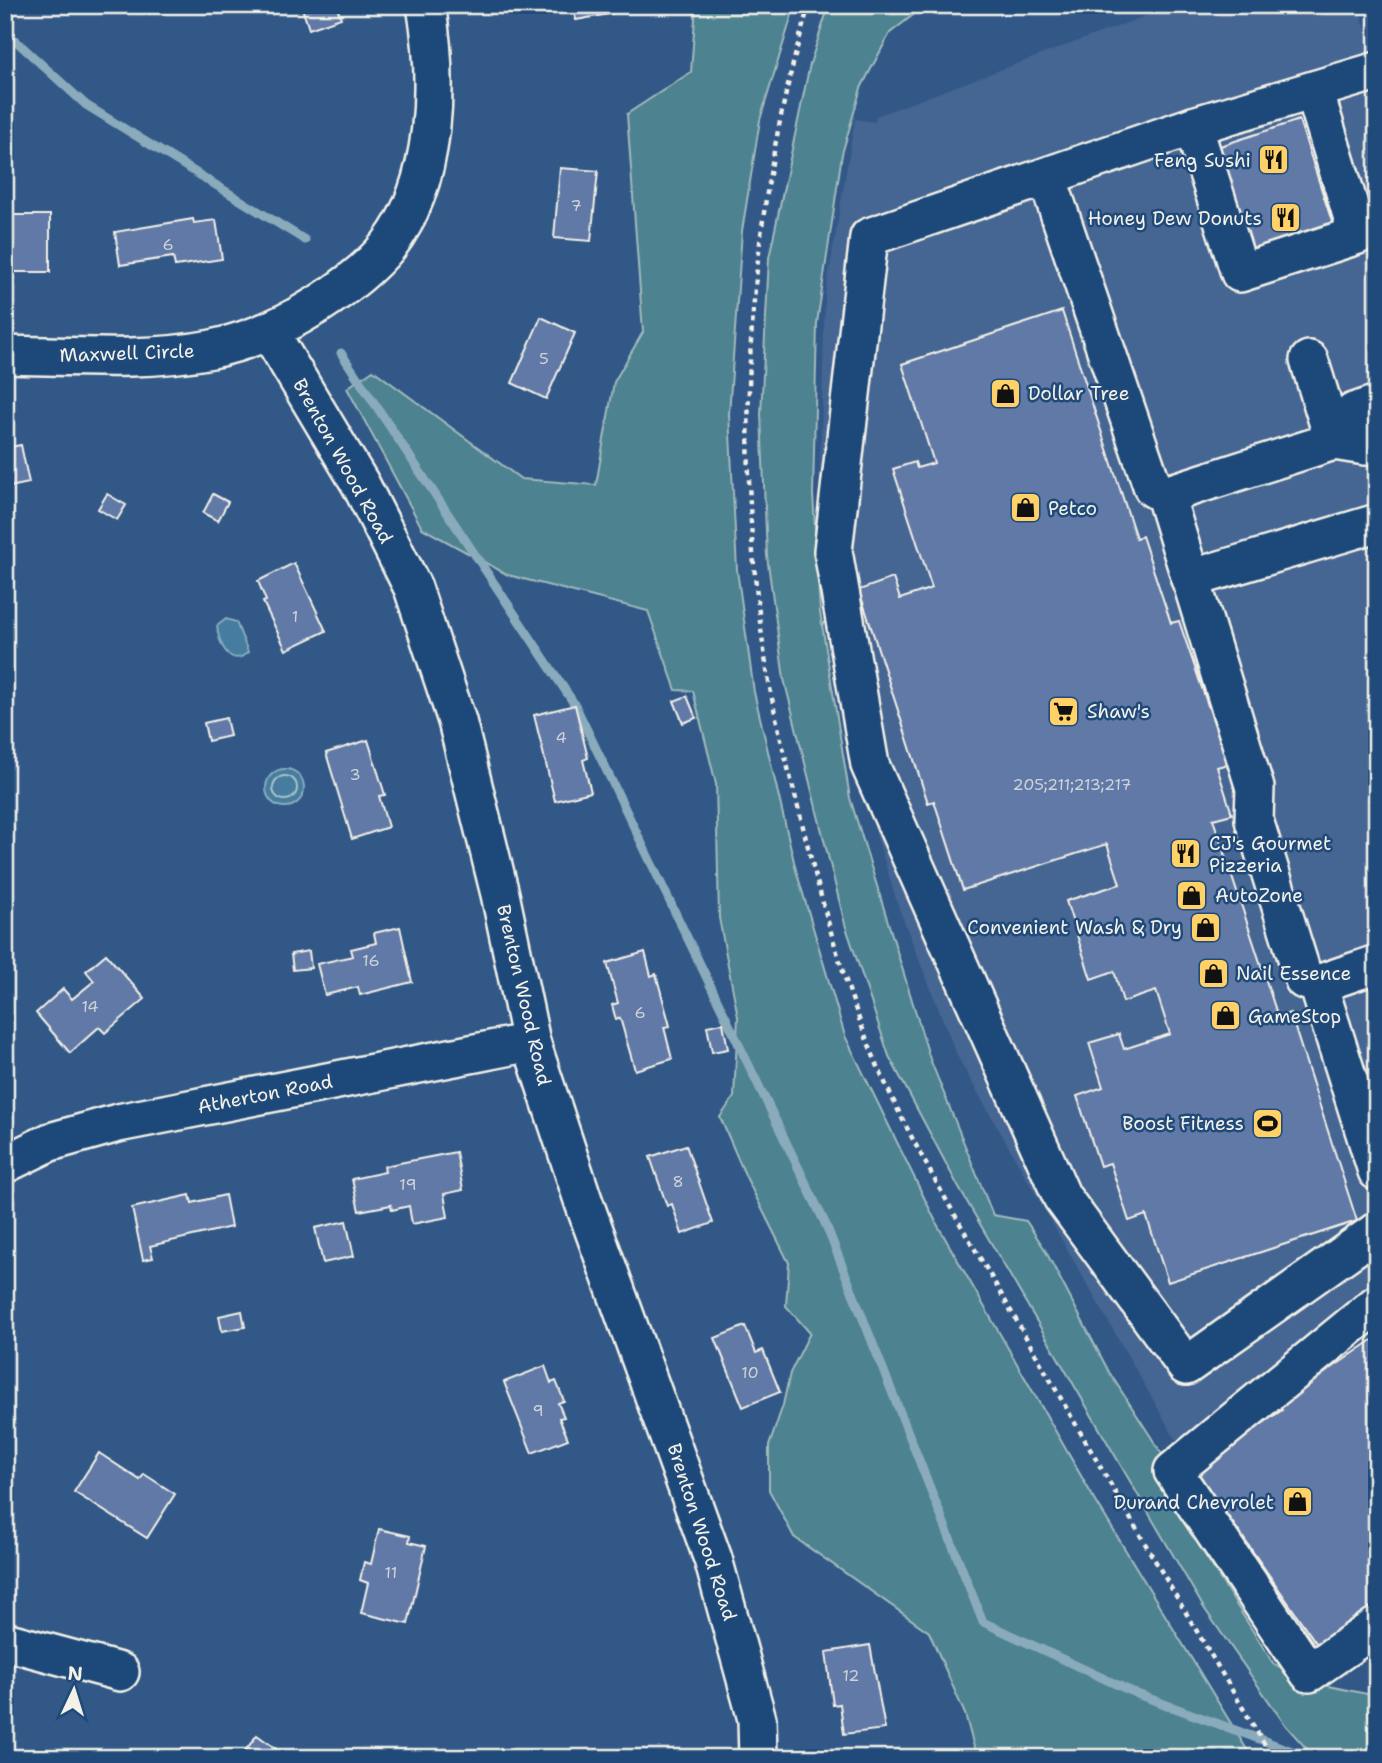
<svg xmlns="http://www.w3.org/2000/svg" width="1382" height="1763" font-family="'Shantell Sans',sans-serif">
	<rect width="100%" height="100%" fill="#325887"/>
	<filter id="ink" filterUnits="userSpaceOnUse"><feTurbulence type="fractalNoise" baseFrequency=".0143" numOctaves="2"/><feDisplacementMap in="SourceGraphic" scale="14" xChannelSelector="R" yChannelSelector="G"/><feConvolveMatrix kernelMatrix="1 2 1 2 8 2 1 2 1" color-interpolation-filters="sRGB"/></filter>
	<g filter="url(#ink)">
		<path fill="#446592" d="M1175,5H1358L1377,65V1283L1177,1442L958,1058L899,909L855,765L819,499L825,296L855,119L875,122L876,116Z"/>
		<g fill="#4e8290" stroke="#a1babc" stroke-width="2">
			<path d="M696,5H795L760,120L742,231L729,414L737,570L754,692L796,870L845,1036L937,1224L1092,1495L1252,1758H977L965,1714L929,1632L794,1537L769,1490V1446L783,1405L790,1373L810,1333L786,1306L789,1263L746,1177L720,1117L734,1097L738,1017L719,918L716,784L693,691L676,690L648,611L508,575L422,528L347,388L373,370L521,479L596,485L614,382L643,332L627,114L691,72Z"/>
			<path d="M829,5H926L890,33L861,88L842,154L817,323L813,494L820,612L850,798L930,1059L993,1215L1026,1221L1044,1248L1109,1372L1162,1454L1161,1485L1273,1663L1304,1681L1377,1696V1758H1315L1286,1726L1204,1608L959,1188L889,1056L845,924L784,679L767,556L761,414L769,258L810,64Z"/>
		</g>
		<g fill="#447c9f" stroke="#8aabbc" stroke-width="2">
			<path d="M226,619L236,622L248,652C230,670 218,642 217,626Z"/>
			<circle cx="285" cy="788" r="19"/>
		</g>
		<g fill="none" stroke-linecap="round" stroke-linejoin="round">
			<circle stroke="#aec2cb" stroke-width="2" cx="285" cy="788" r="12"/>
			<g stroke="#8aabbc" stroke-width="9">
				<path d="M5,31L86,105L305,240"/>
				<path d="M341,353L575,705L826,1225L983,1622L1137,1694L1311,1758"/>
			</g>
		</g>
		<g fill="#6079a6" stroke="#f4f1e8" stroke-width="2">
			<path d="M301,5H336L341,18L309,29Z"/>
			<path d="M573,5H613L615,13L576,20Z"/>
			<path d="M1299,120L1336,234L1251,261L1214,148Z"/>
			<path d="M560,168L598,171L591,241L554,238Z"/>
			<rect x="5" y="215" width="45" height="57"/>
			<path d="M193,219L194,223L216,220L222,259L175,266L173,257L120,265L115,232Z"/>
			<path d="M1062,311L1136,538L1142,536L1171,623L1179,621L1228,764L1217,767L1232,814L1213,819L1278,1017L1290,1013L1357,1221L1168,1282L1146,1215L1129,1221L1110,1163L1100,1166L1077,1096L1103,1087L1089,1043L1119,1034L1124,1049L1170,1034L1156,991L1123,1002L1114,971L1091,979L1066,901L1120,884L1107,844L963,890L934,801L928,803L859,590L893,578L900,599L932,588L893,469L915,462L917,468L934,463L902,364Z"/>
			<path d="M541,317L575,333L546,399L512,383Z"/>
			<path d="M21,445L29,483L5,488V448Z"/>
			<path d="M107,494L126,505L117,520L98,509Z"/>
			<path d="M213,494L228,502L218,521L203,513Z"/>
			<path d="M294,563L326,631L286,650L263,602L266,601L258,581Z"/>
			<path d="M687,696L696,718L683,723L674,701Z"/>
			<path d="M575,705L588,758L583,760L591,792L555,801L534,715Z"/>
			<path d="M226,718L230,736L208,741L204,723Z"/>
			<path d="M368,740L385,795L379,796L388,827L352,839L326,753Z"/>
			<path d="M400,927L412,982L360,995L358,987L325,995L317,964L353,956L351,949L376,943L374,933Z"/>
			<path d="M309,951L311,968L293,970L291,954Z"/>
			<path d="M645,952L651,976L656,974L670,1026L664,1027L672,1059L635,1070L620,1018L616,1020L612,1005L618,1003L607,963Z"/>
			<path d="M106,954L145,999L105,1033L99,1027L70,1053L36,1013L63,989L72,999L94,981L86,971Z"/>
			<path d="M723,1023L728,1049L712,1052L707,1026Z"/>
			<path d="M686,1145L713,1223L682,1234L672,1204L667,1206L650,1157Z"/>
			<path d="M456,1152L463,1190L444,1194L448,1217L412,1224L409,1206L392,1210L391,1205L359,1211L352,1179L385,1172L384,1166Z"/>
			<path d="M190,1195L192,1203L225,1195L231,1227L150,1246L153,1258L143,1260L132,1208Z"/>
			<path d="M346,1221L354,1256L323,1263L315,1228Z"/>
			<path d="M242,1311L245,1327L222,1331L219,1316Z"/>
			<path d="M745,1326L756,1353L763,1350L780,1392L743,1407L715,1338Z"/>
			<path d="M1374,1339L1377,1343V1611L1321,1650L1196,1470L1282,1410L1278,1405Z"/>
			<path d="M545,1366L551,1383L556,1381L564,1401L558,1403L564,1417L559,1418L568,1439L532,1453L504,1382Z"/>
			<path d="M99,1453L140,1480L144,1474L175,1494L147,1538L74,1492Z"/>
			<path d="M379,1529L410,1536L409,1542L426,1546L408,1624L361,1613L368,1583L360,1580L364,1562L371,1564Z"/>
			<path d="M870,1645L885,1729L844,1734L840,1704L833,1705L826,1652Z"/>
			<path d="M257,1735L289,1758H240Z"/>
		</g>
		<g fill="none" stroke-linecap="round" stroke-linejoin="round">
			<defs>
				<g id="minor">
					<path d="M1377,71L1193,126L869,237L833,551L870,765L1062,1197L1186,1366L1377,1231"/>
					<path d="M1193,126L1240,273L1358,235L1314,90"/>
					<path d="M1047,177L1153,488L1165,495L1255,788L1254,820L1304,980L1318,984L1377,1171"/>
					<path d="M269,331L361,485L413,588L457,721L500,894L531,1042L583,1200L713,1559L757,1719L758,1758"/>
					<path d="M5,355C73,356 145,362 212,349C250,341 287,324 319,304C344,288 369,269 388,246C438,183 439,80 426,5"/>
					<path d="M1309,360L1334,441"/>
					<path d="M1334,441L1354,412L1377,404"/>
					<path d="M1165,495L1334,441L1365,446L1377,443"/>
					<path d="M1190,579L1377,523"/>
					<path d="M1318,984L1377,964"/>
					<path d="M5,1164L50,1142L118,1123L531,1042"/>
					<path d="M1377,1304L1173,1471L1309,1673L1377,1626"/>
					<path d="M5,1641L120,1672"/>
				</g>
			</defs>
			<use href="#minor" stroke="#f4f1e8" stroke-width="42"/>
			<path stroke="#f4f1e8" stroke-width="4.5" stroke-dasharray="5 5" stroke-linecap="butt" d="M809,5C745,222 731,464 770,688C779,737 793,786 805,835C826,917 848,1000 883,1078C920,1161 970,1239 1015,1318C1099,1466 1185,1613 1273,1758"/>
			<use href="#minor" stroke="#1f4a7a" stroke-width="37"/>
		</g>
	</g>
	<defs>
		<symbol id="restaurant-square" viewBox="-11 -11 22 22"><rect x="-9" y="-9" width="18" height="18" rx="4" fill="#ffd166" stroke="#1f4a7a"/><path d="M-5-6h1v4h1v-4h1v4h1v-4h1v5L-1.5 .5V6h-2V.5L-5-1ZM5-6V6H3V1.5H1.5Q1.5-4 5-6Z" fill="#111"/></symbol>
		<symbol id="shop-square" viewBox="-11 -11 22 22"><rect x="-9" y="-9" width="18" height="18" rx="4" fill="#ffd166" stroke="#1f4a7a"/><path d="M-5-2.5h2.3a2.7 3.5 0 0 1 5.4 0H5L5.5 6h-11ZM-1.5-2.5h3a1.5 2.3 0 0 0-3 0Z" fill="#111"/></symbol>
		<symbol id="supermarket-square" viewBox="-11 -11 22 22"><rect x="-9" y="-9" width="18" height="18" rx="4" fill="#ffd166" stroke="#1f4a7a"/><path d="M-6-5.5h2.5l.6 2H6L4.5 2H-2.5L-4.4-4H-6ZM-1.5 3.2a1.3 1.3 0 1 0 .1 0ZM3 3.2a1.3 1.3 0 1 0 .1 0Z" fill="#111"/></symbol>
		<symbol id="stadium-square" viewBox="-11 -11 22 22"><rect x="-9" y="-9" width="18" height="18" rx="4" fill="#ffd166" stroke="#1f4a7a"/><path d="M0-5a6.5 5 0 1 0 0 10a6.5 5 0 1 0 0-10ZM-3.5-1.8h7v3.6h-7Z" fill="#111"/></symbol>
	</defs>
	<g fill-rule="evenodd">
		<use href="#restaurant-square" x="1256" y="142" width="35" height="35"/>
		<use href="#restaurant-square" x="1268" y="200" width="35" height="35"/>
		<use href="#shop-square" x="988" y="376" width="35" height="35"/>
		<use href="#shop-square" x="1008" y="490" width="35" height="35"/>
		<use href="#supermarket-square" x="1046" y="694" width="35" height="35"/>
		<use href="#restaurant-square" x="1168" y="836" width="35" height="35"/>
		<use href="#shop-square" x="1174" y="878" width="35" height="35"/>
		<use href="#shop-square" x="1188" y="910" width="35" height="35"/>
		<use href="#shop-square" x="1196" y="956" width="35" height="35"/>
		<use href="#shop-square" x="1208" y="998" width="35" height="35"/>
		<use href="#stadium-square" x="1250" y="1106" width="35" height="35"/>
		<use href="#shop-square" x="1280" y="1484" width="35" height="35"/>
	</g>
	<g text-anchor="middle" dominant-baseline="central" stroke-width="5" stroke-linejoin="round" paint-order="stroke">
		<g font-size="16" fill="#cfd3d8">
			<text x="576" y="205">7</text>
			<text x="168" y="244">6</text>
			<text x="544" y="358">5</text>
			<text x="295" y="616">1</text>
			<text x="561" y="737">4</text>
			<text x="355" y="774">3</text>
			<text x="1072" y="784">205;211;213;217</text>
			<text x="371" y="960">16</text>
			<text x="90" y="1006">14</text>
			<text x="640" y="1012">6</text>
			<text x="678" y="1181">8</text>
			<text x="408" y="1184">19</text>
			<text x="750" y="1372">10</text>
			<text x="538" y="1410">9</text>
			<text x="391" y="1572">11</text>
			<text x="851" y="1675">12</text>
		</g>
		<g font-size="19" fill="#f4f1e8" stroke="#1f4a7a" text-anchor="start">
			<text x="1251" y="160" text-anchor="end">Feng Sushi</text>
			<text x="1262" y="218" text-anchor="end">Honey Dew Donuts</text>
			<text x="1028" y="393">Dollar Tree</text>
			<text x="1048" y="508">Petco</text>
			<text x="1087" y="711">Shaw's</text>
			<text x="1209" y="843">CJ's Gourmet<tspan x="1209" dy="22">Pizzeria</tspan></text>
			<text x="1215" y="895">AutoZone</text>
			<text x="1182" y="927" text-anchor="end">Convenient Wash &amp; Dry</text>
			<text x="1236" y="973">Nail Essence</text>
			<text x="1248" y="1016">GameStop</text>
			<text x="1244" y="1123" text-anchor="end">Boost Fitness</text>
			<text x="1274" y="1502" text-anchor="end">Durand Chevrolet</text>
		</g>
		<g font-size="19" fill="#f4f1e8" stroke="#1f4a7a">
			<text transform="translate(127 353) rotate(-2)">Maxwell Circle</text>
			<text transform="translate(343 461) rotate(61)">Brenton Wood Road</text>
			<text transform="translate(524 995) rotate(77)">Brenton Wood Road</text>
			<text transform="translate(265 1094) rotate(-11)">Atherton Road</text>
			<text transform="translate(702 1532) rotate(72)">Brenton Wood Road</text>
		</g>
	</g>
	<rect width="1382" height="1763" fill="none" stroke="#1f4a7a" stroke-width="28"/>
	<rect x="14" y="14" width="1354" height="1735" fill="none" stroke="#f4f1e8" stroke-width="2.5" filter="url(#ink)"/>
	<g transform="translate(74 1690) rotate(4)" stroke="#1f4a7a" stroke-width="5" paint-order="stroke">
	<path d="M0-5L12 26L0 18L-12 26Z" fill="#f4f1e8"/>
	<text y="-10" font-size="19" font-weight="bold" text-anchor="middle" fill="#f4f1e8">N</text>
	</g>
</svg>
